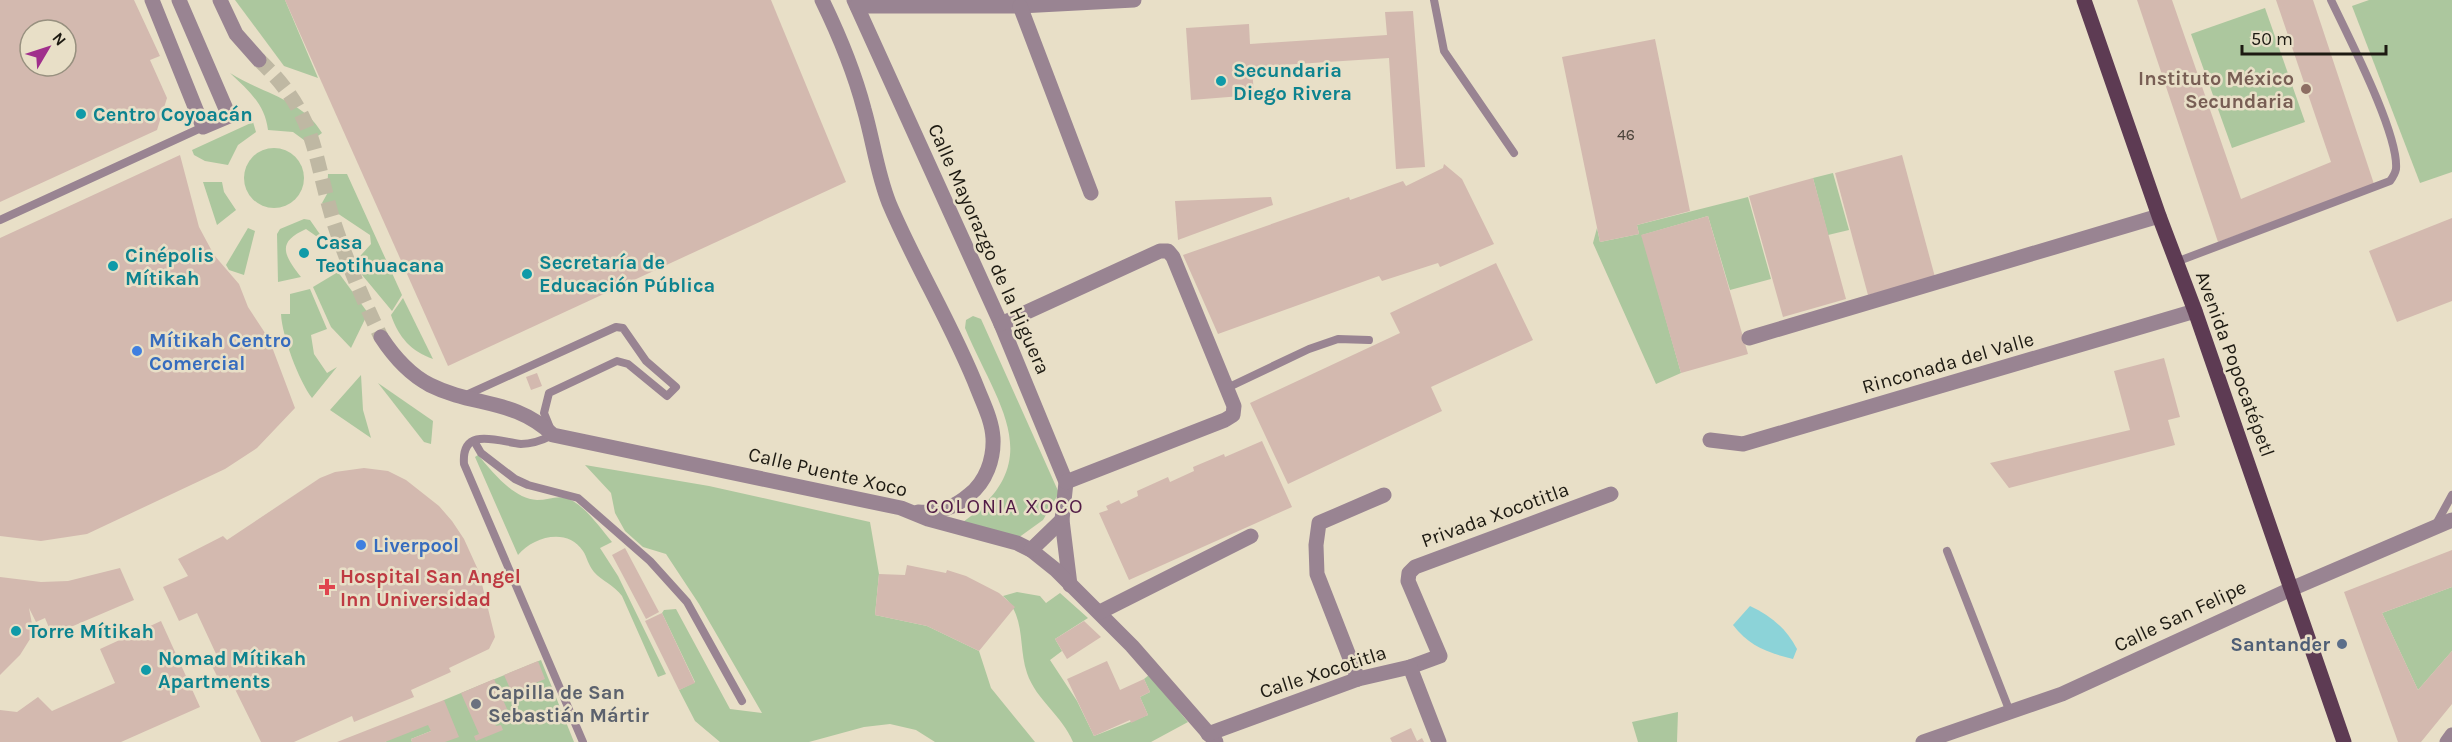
<svg xmlns="http://www.w3.org/2000/svg" width="2452" height="742" font-family="Karla,sans-serif">
	<rect width="100%" height="100%" fill="#e8dfc7"/>
	<g fill="#acc79e">
		<path d="M235,0H285L318,78L284,66Z"/>
		<path d="M2369,0H2452V172L2420,183L2352,6Z"/>
		<path d="M2265,8L2305,122L2232,148L2191,34Z"/>
		<path d="M230,73C261,93 302,99 322,133L308,143L293,132L268,130C265,104 248,90 230,73Z"/>
		<path d="M253,122L256,132L238,145L228,165L205,161L194,155L192,150Z"/>
		<circle cx="274" cy="178" r="30"/>
		<path d="M1833,173L1849,230L1828,235L1813,178Z"/>
		<path d="M328,174H347L402,295L392,311L353,264L371,244L370,235L322,203L327,194Z"/>
		<path d="M203,182H222L224,192L236,210L217,225Z"/>
		<path d="M1748,197L1771,279L1730,290L1708,216L1642,235L1681,373L1656,384L1593,243L1597,228L1600,242L1639,234L1637,225Z"/>
		<path d="M304,219L310,220L326,243L306,229C277,242 283,254 301,277L278,282L277,234L280,229Z"/>
		<path d="M248,228L255,231L244,275L229,270L226,265Z"/>
		<path d="M338,272L368,313L351,348L331,327L313,287Z"/>
		<path d="M310,289L327,329L311,335L314,354L327,373L337,367L312,398C299,381 282,336 281,314H290V294Z"/>
		<path d="M403,298L433,359C411,351 399,338 391,315Z"/>
		<path d="M973,316L981,319L1059,493L1043,520L1018,538L960,524C1051,462 997,405 965,328L966,320Z"/>
		<path d="M361,375L363,410L371,438L330,410Z"/>
		<path d="M378,383L433,421L431,444L424,442Z"/>
		<path d="M478,455C492,471 513,499 537,500C550,500 560,493 573,501C588,510 601,529 612,542L600,548L618,576L666,674L658,677L622,596C614,585 602,581 594,572C588,565 587,557 583,551C567,527 533,537 518,555L475,457Z"/>
		<path d="M585,465L709,486L870,522L879,574L875,615L927,626L979,651L991,688L1035,742H935L916,730L890,724L864,727L809,742H720L695,721L679,690L695,682L662,613L664,610L676,609L730,709L762,713L699,604L666,554L643,547L625,531L615,513L611,493Z"/>
		<path d="M2452,587V651L2418,690L2382,613Z"/>
		<path d="M1017,592L1040,596L1046,603L1060,593L1088,618L1055,639L1062,651L1050,660L1077,701L1094,736L1148,715L1140,697L1150,692L1144,679L1149,675L1188,722L1151,742H1073C1062,715 1036,700 1027,673C1018,646 1026,616 1003,596Z"/>
		<path d="M541,660L574,742H435L431,731L411,739L412,742H385L444,700Z"/>
		<path d="M1678,712L1677,742H1638L1632,722Z"/>
	</g>
	<path fill="#8cd3d8" d="M1750,606C1771,616 1786,628 1797,649L1793,659C1768,653 1749,646 1733,625Z"/>
	<g fill="#d3b9af" fill-rule="evenodd">
		<path d="M0,0H134L160,56L150,60L167,98L157,130L0,202ZM30,30H66V66H30Z"/>
		<path d="M285,0H771L846,182L448,366Z"/>
		<path d="M2137,0H2172L2241,199L2331,162L2276,0H2313L2374,184L2218,242Z"/>
		<path d="M1413,11L1425,167L1396,169L1389,58L1252,67L1254,95L1191,100L1186,28L1249,24L1250,44L1387,35L1385,12Z"/>
		<path d="M1655,39L1690,211L1637,225L1639,234L1600,242L1562,57Z"/>
		<path d="M180,155L199,227L214,255L239,284L248,307L269,339L295,408L257,448L225,469L87,534L41,541L0,536V238Z"/>
		<path d="M1902,155L1935,277L1868,295L1835,173Z"/>
		<path d="M1444,164L1462,179L1494,244L1440,267L1438,263L1382,281L1379,276L1218,334L1183,255L1349,197L1350,200L1403,181L1406,186L1443,168Z"/>
		<path d="M1813,178L1846,299L1783,317L1749,196Z"/>
		<path d="M1271,197L1273,205L1178,240L1175,201Z"/>
		<path d="M1708,216L1748,354L1681,373L1641,235Z"/>
		<path d="M2452,218V301L2397,322L2369,251Z"/>
		<path d="M1496,263L1533,340L1431,387L1442,411L1288,484L1250,403L1400,333L1390,313Z"/>
		<path d="M2164,358L2180,417L2168,420L2175,445L2009,488L1990,463L2130,430L2114,371Z"/>
		<path d="M537,373L542,386L531,390L526,377Z"/>
		<path d="M1262,441L1292,507L1129,580L1099,513L1108,510L1106,506L1119,500L1121,504L1138,496L1137,491L1168,477L1170,482L1194,471L1193,467L1224,454L1225,457Z"/>
		<path d="M364,468L388,471L406,480L439,506L452,521L464,539L479,572L495,637L489,649L449,668L451,672L411,690L414,697L354,722L352,716L294,742H261L228,675L219,680L209,660L217,656L197,613L179,621L163,587L188,576L178,559L223,536L227,540L320,478L335,472Z"/>
		<path d="M625,548L659,612L646,619L612,555Z"/>
		<path d="M2452,550V587L2382,613L2418,690L2452,651V704L2421,742H2398L2344,592Z"/>
		<path d="M907,565L946,573L947,570L966,576L999,593L1015,607L979,651L927,626L875,615L879,574L905,575Z"/>
		<path d="M120,568L134,600L52,635L45,618L36,622L29,608L32,624L30,639L20,655L0,675V577L41,582L68,581Z"/>
		<path d="M662,613L695,683L679,690L645,621Z"/>
		<path d="M161,621L200,707L121,742H0V710L17,712L38,697L52,711L115,683L100,649Z"/>
		<path d="M1084,621L1101,637L1067,659L1055,639Z"/>
		<path d="M538,661L545,679L512,693L504,675Z"/>
		<path d="M1107,661L1120,690L1144,679L1150,692L1140,697L1148,715L1131,723L1130,720L1094,736L1067,679Z"/>
		<path d="M494,679L507,709L491,715L496,726L501,725L503,730L476,741L474,736L479,734L461,693Z"/>
		<path d="M444,700L459,737L445,742H412L411,739L431,731L428,725L385,742H337Z"/>
		<path d="M1411,728L1417,741L1422,738L1424,742H1392L1390,738Z"/>
	</g>
	<g fill="none" stroke-linecap="round" stroke-linejoin="round">
		<path stroke="#bfb8a3" stroke-width="15" stroke-dasharray="15 8" stroke-linecap="butt" d="M259,60C318,116 312,152 334,223C347,262 363,300 381,337"/>
		<g stroke="#998492" stroke-width="8">
			<path d="M1434,0L1444,51L1514,153"/>
			<path d="M0,220L203,127"/>
			<path d="M2176,262L2390,181C2393,177 2395,174 2396,169C2399,134 2348,36 2331,0"/>
			<path d="M1227,388L1309,349L1338,339L1369,340"/>
			<path d="M464,396L616,327L623,328L646,361L676,387L667,396L628,364L617,361L549,393L544,413L553,435C543,440 533,444 521,444C500,442 461,425 464,464L583,742"/>
			<path d="M474,441L481,453L515,479L528,485L578,498L650,561L687,602L742,701"/>
			<path d="M2435,526L2452,495"/>
			<path d="M1947,551L2010,712"/>
		</g>
		<g stroke="#998492" stroke-width="15">
			<path d="M152,0L203,127L229,116L179,0"/>
			<path d="M220,0L236,34L259,60"/>
			<path d="M822,0C839,35 854,71 864,109C873,140 877,173 889,203C916,267 953,326 978,390C984,405 992,421 993,438C994,459 986,482 969,495C954,508 938,514 918,512"/>
			<path d="M854,0L1001,324L1066,482L1062,520L1070,585"/>
			<path d="M857,6H1020L1134,0"/>
			<path d="M1020,6L1091,193"/>
			<path d="M1001,324L1160,251H1168L1173,257L1234,406L1233,415L1225,420L1066,482"/>
			<path d="M381,337C394,357 409,374 430,385C474,407 514,398 553,435L901,508L928,519L1017,543L1031,550L1056,570L1132,646L1216,742"/>
			<path d="M1749,338L2159,216"/>
			<path d="M1710,440L1743,444L2195,311"/>
			<path d="M1031,550L1062,520"/>
			<path d="M1100,612L1251,536"/>
			<path d="M1410,667L1440,656L1408,581L1409,573L1415,567L1611,494"/>
			<path d="M1358,679L1317,574L1316,545L1319,523L1384,495"/>
			<path d="M1208,734L1358,679L1410,667L1439,742"/>
			<path d="M1923,742L2062,694L2291,589L2452,520"/>
			<path d="M2447,742L2452,735"/>
		</g>
		<path stroke="#5d3b53" stroke-width="15" d="M2084,0L2159,216L2195,311L2344,742"/>
	</g>
	<g fill="#0f9aa8" stroke="#e8dfc7" stroke-width="2">
		<circle cx="1221" cy="81" r="6"/>
		<circle cx="81" cy="114" r="6"/>
		<circle cx="304" cy="253" r="6"/>
		<circle cx="113" cy="266" r="6"/>
		<circle cx="527" cy="274" r="6"/>
		<circle cx="16" cy="631" r="6"/>
		<circle cx="146" cy="670" r="6"/>
	</g>
	<circle fill="#8d6e63" stroke="#e8dfc7" stroke-width="2" cx="2306" cy="89" r="6"/>
	<g fill="#3f7fe0" stroke="#e8dfc7" stroke-width="2">
		<circle cx="137" cy="351" r="6"/>
		<circle cx="361" cy="545" r="6"/>
	</g>
	<path fill="#e0444e" stroke="#e8dfc7" stroke-width="2" d="M324 578h6v6h6v6h-6v6h-6v-6h-6v-6h6z"/>
	<circle fill="#5c6f8a" stroke="#e8dfc7" stroke-width="2" cx="2342" cy="644" r="6"/>
	<circle fill="#6b7280" stroke="#e8dfc7" stroke-width="2" cx="476" cy="704" r="6"/>
	<g text-anchor="middle" dominant-baseline="central" stroke-width="5" stroke-linejoin="round" paint-order="stroke">
		<g font-size="16" fill="#4a4239">
			<text x="1626" y="134">46</text>
		</g>
		<g font-size="20" font-weight="bold" fill="#0d838f" stroke="#e8dfc7" text-anchor="start">
			<text x="1233" y="70">Secundaria<tspan x="1233" dy="23">Diego Rivera</tspan></text>
			<text x="93" y="114">Centro Coyoacán</text>
			<text x="316" y="242">Casa<tspan x="316" dy="23">Teotihuacana</tspan></text>
			<text x="125" y="255">Cinépolis<tspan x="125" dy="23">Mítikah</tspan></text>
			<text x="539" y="262">Secretaría de<tspan x="539" dy="23">Educación Pública</tspan></text>
			<text x="28" y="631">Torre Mítikah</text>
			<text x="158" y="658">Nomad Mítikah<tspan x="158" dy="23">Apartments</tspan></text>
		</g>
		<g font-size="20" font-weight="bold" fill="#785e54" stroke="#e8dfc7" text-anchor="end">
			<text x="2294" y="78">Instituto México<tspan x="2294" dy="23">Secundaria</tspan></text>
		</g>
		<g font-size="20" fill="#1d1a12" stroke="#e8dfc7">
			<text transform="translate(989 249) rotate(66)">Calle Mayorazgo de la Higuera</text>
			<text transform="translate(1948 363) rotate(-16)">Rinconada del Valle</text>
			<text transform="translate(2235 364) rotate(70)">Avenida Popocatépetl</text>
			<text transform="translate(828 472) rotate(13)">Calle Puente Xoco</text>
			<text transform="translate(1495 515) rotate(-20)">Privada Xocotitla</text>
			<text transform="translate(2180 616) rotate(-25)">Calle San Felipe</text>
			<text transform="translate(1323 672) rotate(-18)">Calle Xocotitla</text>
		</g>
		<g font-size="20" font-weight="bold" fill="#366cbe" stroke="#e8dfc7" text-anchor="start">
			<text x="149" y="340">Mítikah Centro<tspan x="149" dy="23">Comercial</tspan></text>
			<text x="373" y="545">Liverpool</text>
		</g>
		<g font-size="20" font-weight="bold" fill="#be3a42" stroke="#e8dfc7" text-anchor="start">
			<text x="340" y="576">Hospital San Angel<tspan x="340" dy="23">Inn Universidad</tspan></text>
		</g>
		<g font-size="20" font-weight="bold" fill="#4e5e75" stroke="#e8dfc7" text-anchor="end">
			<text x="2330" y="644">Santander</text>
		</g>
		<g font-size="20" font-weight="bold" fill="#5b616d" stroke="#e8dfc7" text-anchor="start">
			<text x="488" y="692">Capilla de San<tspan x="488" dy="23">Sebastián Mártir</tspan></text>
		</g>
		<g font-size="21" letter-spacing="1.5" fill="#521c47" stroke="#e8dfc7">
			<text x="1005" y="506">COLONIA XOCO</text>
		</g>
	</g>
	<g transform="translate(48 48) rotate(51)"><circle r="28" fill="#e8dfc7" stroke="#97907f" stroke-width="1.5"/>
	<path d="M0-4.5L10 22L0 15L-10 22Z" fill="#a02f8c"/>
	<text y="-9" font-size="16" font-weight="bold" text-anchor="middle" fill="#1d1a12">N</text>
	</g>
	<path d="M2242 45v9h144v-9" fill="none" stroke="#1d1a12" stroke-width="3"/>
	<text x="2251" y="45" font-size="18" fill="#1d1a12" stroke="#e8dfc7" stroke-width="4.5" paint-order="stroke">50 m</text>
</svg>
